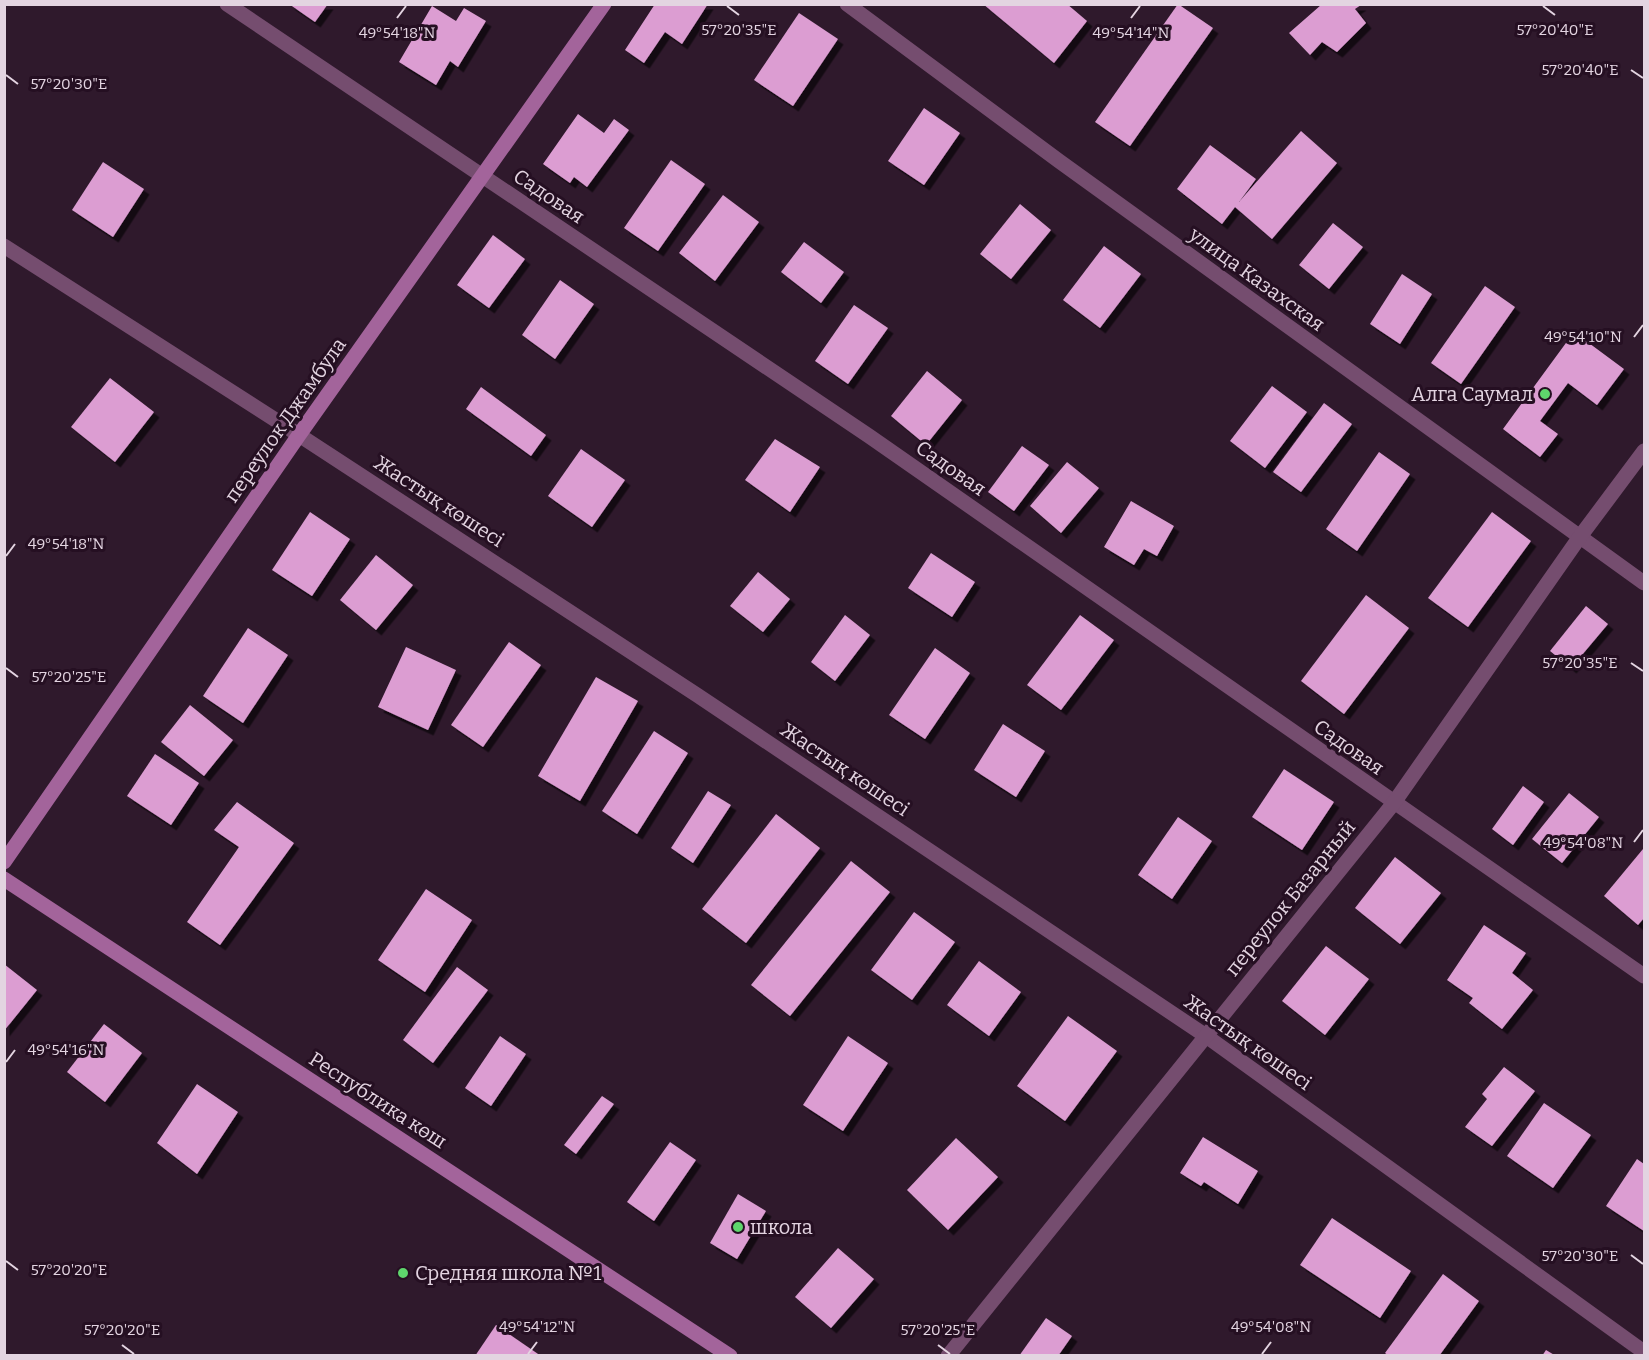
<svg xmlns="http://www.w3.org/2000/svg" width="1649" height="1360" font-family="Bitter,serif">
	<defs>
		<filter id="shadow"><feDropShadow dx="5.5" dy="5.5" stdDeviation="0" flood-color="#0009"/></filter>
	</defs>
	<rect width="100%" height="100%" fill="#2f192c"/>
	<g fill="#dc9dd2" filter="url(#shadow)">
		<path d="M289,4H328L315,22Z"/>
		<path d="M655,4H708L682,44L665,32L644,63L625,50Z"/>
		<path d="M983,4H1067L1087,21L1054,63Z"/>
		<path d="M1178,4L1213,28L1130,146L1095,122Z"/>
		<path d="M1321,5H1361L1355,9L1366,23L1337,52L1322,42L1310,55L1289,33Z"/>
		<path d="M432,6L456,21L464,8L486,21L458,67L450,61L436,85L399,62Z"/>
		<path d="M799,13L838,39L793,106L754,80Z"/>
		<path d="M924,108L960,133L924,185L888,161Z"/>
		<path d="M578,114L604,133L614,119L629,130L587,187L574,177L570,183L543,164Z"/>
		<path d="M1301,131L1337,163L1272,239L1235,207L1222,224L1177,189L1210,145L1256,179L1239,202Z"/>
		<path d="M671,160L705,184L658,251L624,228Z"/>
		<path d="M103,162L144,189L113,237L72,210Z"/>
		<path d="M723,195L759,222L715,281L679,253Z"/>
		<path d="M1020,204L1051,230L1011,279L980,254Z"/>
		<path d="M1333,223L1363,247L1329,289L1299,265Z"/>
		<path d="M493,235L525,259L489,308L457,285Z"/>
		<path d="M804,242L844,272L821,303L781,272Z"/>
		<path d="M1104,246L1141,274L1100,328L1063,300Z"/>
		<path d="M1402,274L1432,294L1400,344L1370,324Z"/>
		<path d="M560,280L594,304L555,359L522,335Z"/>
		<path d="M1485,286L1515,307L1461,384L1431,363Z"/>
		<path d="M854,305L888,328L848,384L815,361Z"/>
		<path d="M1574,332L1624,369L1597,405L1568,383L1540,421L1558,434L1540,457L1503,429Z"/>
		<path d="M927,371L962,400L926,445L891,416Z"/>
		<path d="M110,378L154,412L115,462L71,427Z"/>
		<path d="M1272,386L1307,412L1265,468L1230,441Z"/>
		<path d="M481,387L546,435L531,456L466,409Z"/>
		<path d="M1324,403L1352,424L1301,492L1273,472Z"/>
		<path d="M775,439L820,467L790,512L745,480Z"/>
		<path d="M1022,446L1049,465L1014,511L988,492Z"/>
		<path d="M581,449L625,480L592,527L548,496Z"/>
		<path d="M1379,452L1410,474L1357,551L1326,529Z"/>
		<path d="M1067,462L1099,488L1061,533L1030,506Z"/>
		<path d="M1131,501L1174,526L1157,556L1144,549L1134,565L1104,547Z"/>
		<path d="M310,512L350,539L312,596L272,570Z"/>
		<path d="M1492,512L1531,541L1468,627L1428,598Z"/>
		<path d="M931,553L975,582L952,617L908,588Z"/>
		<path d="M376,555L413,585L376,630L340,600Z"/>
		<path d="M758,572L790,599L763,632L730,606Z"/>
		<path d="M1366,595L1409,628L1344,714L1301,681Z"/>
		<path d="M1586,606L1608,624L1571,668L1550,651Z"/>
		<path d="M845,615L870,635L835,681L811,662Z"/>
		<path d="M1080,615L1114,640L1061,710L1027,685Z"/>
		<path d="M248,628L288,655L243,723L203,696Z"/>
		<path d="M509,642L541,665L483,747L451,725Z"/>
		<path d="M406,647L456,670L428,730L378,707Z"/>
		<path d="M935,648L970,673L925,739L889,715Z"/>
		<path d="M596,677L638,701L580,801L538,776Z"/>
		<path d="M190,705L233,740L204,776L161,742Z"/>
		<path d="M1003,724L1045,751L1016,797L974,770Z"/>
		<path d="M654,731L688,753L637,834L602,811Z"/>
		<path d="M155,754L199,783L171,825L127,796Z"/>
		<path d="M1284,769L1334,802L1302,850L1252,817Z"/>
		<path d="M1523,786L1544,802L1513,845L1492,829Z"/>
		<path d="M708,791L731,805L693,863L671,848Z"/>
		<path d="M1569,793L1599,817L1562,863L1532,839Z"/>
		<path d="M237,802L294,843L220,945L187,922L239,847L214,830Z"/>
		<path d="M776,814L820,848L746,943L702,909Z"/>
		<path d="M1178,817L1212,841L1172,899L1138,875Z"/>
		<path d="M1643,849L1644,918L1638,925L1604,896Z"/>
		<path d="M1395,857L1441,893L1400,944L1355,908Z"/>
		<path d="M851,861L890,892L790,1016L751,985Z"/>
		<path d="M426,889L472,920L425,992L378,960Z"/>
		<path d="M914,912L955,942L912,1000L871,970Z"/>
		<path d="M1484,925L1526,953L1512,973L1533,990L1502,1029L1469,1003L1473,998L1447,980Z"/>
		<path d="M1326,946L1369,979L1325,1035L1282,1001Z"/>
		<path d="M979,961L1021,992L989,1036L947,1005Z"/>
		<path d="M4,964L37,990L4,1031Z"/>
		<path d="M457,967L488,990L433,1063L403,1040Z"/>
		<path d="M1068,1016L1117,1051L1065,1121L1017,1086Z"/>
		<path d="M104,1024L142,1053L105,1102L67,1072Z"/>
		<path d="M500,1036L526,1054L491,1106L465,1088Z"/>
		<path d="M848,1036L888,1063L843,1131L803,1105Z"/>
		<path d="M1504,1067L1535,1091L1492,1146L1465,1127L1487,1099L1482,1094Z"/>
		<path d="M197,1084L238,1112L197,1174L157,1143Z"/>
		<path d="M602,1096L614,1104L576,1154L564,1145Z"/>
		<path d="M1544,1103L1591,1135L1553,1188L1507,1156Z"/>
		<path d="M1203,1137L1258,1171L1238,1204L1204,1182L1201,1186L1180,1173Z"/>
		<path d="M956,1138L998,1177L948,1230L907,1190Z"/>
		<path d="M670,1142L696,1160L654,1221L627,1202Z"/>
		<path d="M1637,1159L1644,1164V1231L1606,1206Z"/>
		<path d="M738,1194L766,1211L737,1259L710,1243Z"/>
		<path d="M1332,1218L1411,1271L1380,1318L1300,1265Z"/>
		<path d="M838,1248L874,1279L831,1328L795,1297Z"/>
		<path d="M1443,1274L1479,1301L1439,1356H1389L1385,1353Z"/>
		<path d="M1046,1318L1072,1336L1058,1356H1019Z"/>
		<path d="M496,1325L541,1356H475Z"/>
		<path d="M1546,1350L1556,1356H1542Z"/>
	</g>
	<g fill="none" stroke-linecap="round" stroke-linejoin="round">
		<g stroke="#754d6f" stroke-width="15">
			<path d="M227,4L869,436L1644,976"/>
			<path d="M847,4L1059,161L1644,583"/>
			<path d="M4,246L299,435L697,695L1206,1036L1644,1352"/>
			<path d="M948,1356L1393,804L1579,538L1644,451"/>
		</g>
		<g stroke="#a3649b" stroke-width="15">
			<path d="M4,862L299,435L604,4"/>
			<path d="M4,879L730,1356"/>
		</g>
	</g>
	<path fill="none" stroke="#e3d4e1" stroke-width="2" d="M727,6L739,15M1543,6L1555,15M397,18L406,6M1131,18L1140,6M1631,70L1643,78M6,75L18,84M1634,337L1643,325M6,556L15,544M1631,663L1643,671M6,668L18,677M1634,842L1643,830M6,1062L15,1050M1631,1255L1643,1264M6,1261L18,1270M122,1345L134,1354M938,1345L950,1354M528,1354L537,1342M1262,1354L1271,1342"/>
	<g fill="#5ed56c" stroke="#250f22" stroke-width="2">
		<circle cx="1545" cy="394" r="6"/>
		<circle cx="738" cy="1227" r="6"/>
		<circle cx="403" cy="1273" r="6"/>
	</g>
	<g text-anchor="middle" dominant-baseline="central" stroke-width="6" stroke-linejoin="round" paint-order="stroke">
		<g font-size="20" fill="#e3d4e1" stroke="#250f22">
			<text transform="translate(549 196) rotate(34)">Садовая</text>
			<text transform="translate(1257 279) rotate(36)">улица Казахская</text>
			<text transform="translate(285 420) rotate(-55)">переулок Джамбула</text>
			<text transform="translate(951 468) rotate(35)">Садовая</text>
			<text transform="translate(439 501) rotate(33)">Жастық көшесі</text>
			<text transform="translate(1349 747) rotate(35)">Садовая</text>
			<text transform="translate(845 769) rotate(34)">Жастық көшесі</text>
			<text transform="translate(1290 898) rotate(-51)">переулок Базарный</text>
			<text transform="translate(1248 1042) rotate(35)">Жастық көшесі</text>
			<text transform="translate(378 1100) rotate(33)">Республика көш</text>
		</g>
		<g font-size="20" fill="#e3d4e1" stroke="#250f22" text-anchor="start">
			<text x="1533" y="394" text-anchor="end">Алга Саумал</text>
			<text x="750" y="1227">школа</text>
			<text x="415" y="1273">Средняя школа №1</text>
		</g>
	</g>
	<g font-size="15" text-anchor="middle" fill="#e3d4e1" stroke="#250f22" stroke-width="6" stroke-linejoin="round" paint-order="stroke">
		<text x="739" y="35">57°20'35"E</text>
		<text x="1555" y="35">57°20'40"E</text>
		<text x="397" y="38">49°54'18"N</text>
		<text x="1131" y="38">49°54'14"N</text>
		<text x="1580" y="75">57°20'40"E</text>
		<text x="69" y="89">57°20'30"E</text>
		<text x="1583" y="342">49°54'10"N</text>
		<text x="66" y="549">49°54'18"N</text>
		<text x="1580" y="668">57°20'35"E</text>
		<text x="69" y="682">57°20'25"E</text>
		<text x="1583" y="848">49°54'08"N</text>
		<text x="66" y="1055">49°54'16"N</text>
		<text x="1580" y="1261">57°20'30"E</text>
		<text x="69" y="1275">57°20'20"E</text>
		<text x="537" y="1332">49°54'12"N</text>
		<text x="1271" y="1332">49°54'08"N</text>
		<text x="122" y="1335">57°20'20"E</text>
		<text x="938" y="1335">57°20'25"E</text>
	</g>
	<rect width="1649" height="1360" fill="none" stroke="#e3d4e1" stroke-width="12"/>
</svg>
